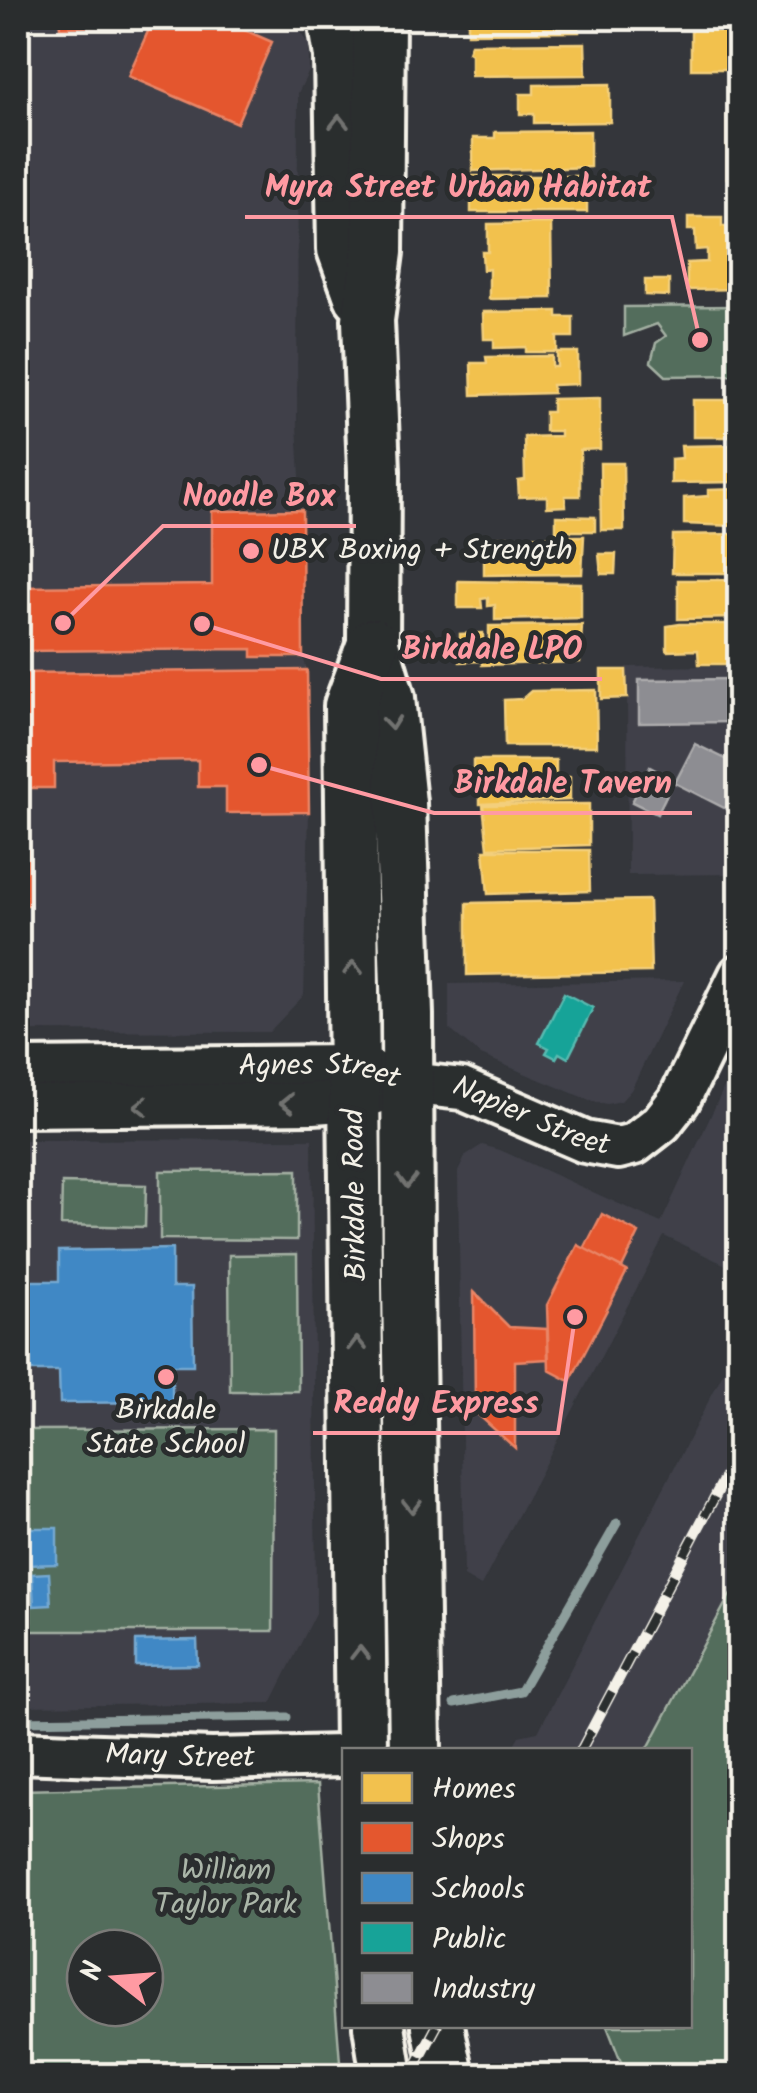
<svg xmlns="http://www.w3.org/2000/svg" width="757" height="2093" font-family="Kalam,sans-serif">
	<rect width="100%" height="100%" fill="#34363b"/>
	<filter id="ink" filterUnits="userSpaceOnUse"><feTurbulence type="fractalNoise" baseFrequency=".01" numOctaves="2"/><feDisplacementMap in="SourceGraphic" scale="20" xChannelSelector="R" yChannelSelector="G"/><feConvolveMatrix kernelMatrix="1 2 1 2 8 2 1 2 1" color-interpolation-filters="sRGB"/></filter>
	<g filter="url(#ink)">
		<g fill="#40414a">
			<path d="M18,18H284L296,25L309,44V71L298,93L297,426L302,510L303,657L307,670L309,812L304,995L269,1032L18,1031Z"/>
			<path d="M739,666L738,874L628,875L627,667Z"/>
			<path d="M684,981L631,1090L621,1101L607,1104L594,1102L481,1055L449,1029V984Z"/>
			<path d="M739,1055V1271L664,1236L481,1586L464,1576L458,1172L466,1155L482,1145L500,1150L661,1223Z"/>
			<path d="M312,1139L316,1613L271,1703L18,1706V1140Z"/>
			<path d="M739,1342V1578L647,1750H511L519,1736L538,1732Z"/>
		</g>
		<g fill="#526d5b" stroke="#a3afa2" stroke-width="2.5" fill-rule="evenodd">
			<path d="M739,306V375L666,376L651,362L656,343L666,336L657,324L624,336V307Z"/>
			<path d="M297,1170V1240L160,1239V1171Z"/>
			<path d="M62,1183L146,1185L145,1227L61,1225Z"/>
			<path d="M297,1254L298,1391H230L229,1255Z"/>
			<path d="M274,1429L273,1631H31V1430Z"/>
			<path d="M739,1578V2075H626L607,2026H690V1750H647Z"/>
			<path d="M318,1784L341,2075H18V1790ZM145,1948V2008H85V1948Z"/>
		</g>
		<g fill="#f2c14e" stroke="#f3cf7c" stroke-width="2.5">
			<path d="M468,18H579V32L468,33Z"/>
			<path d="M711,18H740V79H736V69H691V27H711Z"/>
			<path d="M585,43L586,75L471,76V54L468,52L471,44Z"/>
			<path d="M610,84V122L534,123V114H520V94H534V85Z"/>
			<path d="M727,116H740V199H734L733,178H727Z"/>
			<path d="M590,131V167L473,171V138H495V132Z"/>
			<rect x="471" y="176" width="116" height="36"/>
			<path d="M688,217H722V226H740V289L687,290V263L707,262V249L696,250L695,230H688Z"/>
			<path d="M551,223L552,298L489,299V269L483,270L482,252H488V224Z"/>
			<path d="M645,280H669V296L645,295Z"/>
			<path d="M557,311V317H573V337H557V352H526V347L494,348V339H484L483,312Z"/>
			<path d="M557,352H578V384L552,385L553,393L472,395L471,363H487L486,357L552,356V367H557Z"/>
			<path d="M600,398V449L580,450V496H565L566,506L547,507V496L519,497L518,481L525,480L524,437L560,436V431H545V412H552V399Z"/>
			<rect x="693" y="400" width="47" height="37"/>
			<path d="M740,445V482L671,483V459L682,458L681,446Z"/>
			<path d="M600,463H623L624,530H601Z"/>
			<path d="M740,489V530H735V526L684,524V498L708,496V490Z"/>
			<path d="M556,516L595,517V531H556Z"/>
			<path d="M740,534V573H672L673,535Z"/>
			<path d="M584,536L582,574L484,575V537Z"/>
			<path d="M599,554H616L615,574H601Z"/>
			<path d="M730,576H740V618L678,619V580H730Z"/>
			<path d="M458,581L581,583V618L495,620V605L488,606V598L481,599L482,608H458Z"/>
			<path d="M680,624H740V664H699L698,650L667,651V626Z"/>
			<path d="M582,625L580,662L482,665V661L460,662V634L483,633V646H489V626Z"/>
			<path d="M601,670H626L627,698L601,699Z"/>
			<path d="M596,690L597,746H505L504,700L522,699L531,691Z"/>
			<path d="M473,760H556V777H570V800L480,804V792H473Z"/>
			<path d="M589,804V845L488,848L483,805Z"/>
			<path d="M484,850H589L590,891L488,894Z"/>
			<path d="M649,900L651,972L467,975V903Z"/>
		</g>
		<g fill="#e4572e" stroke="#e98566" stroke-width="2.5">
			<path d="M59,18H118L119,26L60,28Z"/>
			<path d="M154,18H228L226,22L272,42L237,123L128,76Z"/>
			<path d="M302,510L303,657H252V649L18,651V587L212,585V511Z"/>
			<path d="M307,670L309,812L226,813V787H198V760L54,762V788H28L29,905H18V673Z"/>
			<path d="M602,1214L639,1233L622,1268L584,1249Z"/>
			<path d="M578,1245L627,1271L570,1381L549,1370L547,1305Z"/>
			<path d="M474,1292L509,1327L547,1329L548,1359L515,1361V1448L475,1412Z"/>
		</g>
		<g fill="#3f88c5" stroke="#75a8d0" stroke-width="2.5">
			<path d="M172,1249V1287H192L193,1365H172V1402L60,1403L59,1371H23L22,1333L18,1334V1321H22V1281H59V1251Z"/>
			<path d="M24,1528H57V1564L25,1565Z"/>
			<path d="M49,1573L51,1605L34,1606L32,1574Z"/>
			<path d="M197,1640L198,1665L136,1666V1641Z"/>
		</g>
		<path fill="#17a398" stroke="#59bab0" stroke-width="2.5" d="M564,993L593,1008L568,1058L559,1053L556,1058L546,1053L549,1048L539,1043Z"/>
		<g fill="#8d8d92" stroke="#acabac" stroke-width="2.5">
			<path d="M735,679L734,722L639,723V680Z"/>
			<path d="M695,744L740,766V816L675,783Z"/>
			<path d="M650,767L674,780L657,814L632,802Z"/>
		</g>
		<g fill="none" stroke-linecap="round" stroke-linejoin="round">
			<g stroke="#8d9e9c" stroke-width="9">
				<path d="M454,1704L521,1691L617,1523"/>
				<path d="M18,1721L287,1717"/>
			</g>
			<defs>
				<g id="minor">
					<path id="s1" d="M18,1069L355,1066L407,1083L462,1089L585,1142L618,1148L634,1144L661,1123L679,1100L740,975"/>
					<path d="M18,1106L313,1103L355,1100L380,1092"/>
					<path id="s2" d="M18,1752L212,1759L344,1756"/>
				</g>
				<g id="major">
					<path d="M334,18L340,56L343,249L360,296"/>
					<path d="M379,18L377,252L368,320L374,471L373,644L389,698L400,803L407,1015L408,1284L415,1750"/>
					<path d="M361,1750L350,706L373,644"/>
					<path d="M379,2026L387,2076"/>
					<path d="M438,2026L448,2076"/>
				</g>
			</defs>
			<use href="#minor" stroke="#f4f1e8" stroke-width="48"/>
			<use href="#major" stroke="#f4f1e8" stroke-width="58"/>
			<use href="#minor" stroke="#2a2d2e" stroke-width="40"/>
			<use href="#major" stroke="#2a2d2e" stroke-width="50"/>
			<defs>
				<g id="rail">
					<path d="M581,1750L740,1449"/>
					<path d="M410,2076L437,2026"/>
				</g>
			</defs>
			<use href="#rail" stroke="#f4f1e8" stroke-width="11"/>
			<use href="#rail" stroke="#2a2d2e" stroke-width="8" stroke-dasharray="22" stroke-linecap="butt"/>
		</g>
		<defs><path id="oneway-chevron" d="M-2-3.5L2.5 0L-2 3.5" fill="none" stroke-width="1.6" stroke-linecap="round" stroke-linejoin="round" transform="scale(2.5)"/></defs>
		<g stroke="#71726f">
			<use href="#oneway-chevron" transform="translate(339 122) rotate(-90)"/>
			<use href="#oneway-chevron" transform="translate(391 723) rotate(84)"/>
			<use href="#oneway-chevron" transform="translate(353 968) rotate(-91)"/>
			<use href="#oneway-chevron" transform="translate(287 1103) rotate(179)"/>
			<use href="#oneway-chevron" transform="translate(141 1106) rotate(180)"/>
			<use href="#oneway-chevron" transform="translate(407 1181) rotate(90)"/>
			<use href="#oneway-chevron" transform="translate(357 1344) rotate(-91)"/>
			<use href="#oneway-chevron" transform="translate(412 1506) rotate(89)"/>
			<use href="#oneway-chevron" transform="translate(360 1653) rotate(-90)"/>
		</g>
	</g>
	<g fill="#ff9aa2" stroke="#2a2d2e" stroke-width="4">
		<circle cx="251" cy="551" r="10"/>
		<circle cx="166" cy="1377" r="10"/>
	</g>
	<g text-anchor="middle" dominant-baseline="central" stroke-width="10" stroke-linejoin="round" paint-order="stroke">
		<g font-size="30" fill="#f4f1e8" stroke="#2a2d2e" text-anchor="start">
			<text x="271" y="551">UBX Boxing + Strength</text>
			<text x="166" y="1411" text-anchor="middle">Birkdale<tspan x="166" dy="34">State School</tspan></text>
		</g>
		<g font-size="30" fill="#f4f1e8" stroke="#2a2d2e">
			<text stroke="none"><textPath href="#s1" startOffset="302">Agnes Street</textPath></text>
			<text stroke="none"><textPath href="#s1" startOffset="522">Napier Street</textPath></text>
			<text transform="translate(356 1195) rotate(-91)">Birkdale Road</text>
			<text stroke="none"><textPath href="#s2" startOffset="162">Mary Street</textPath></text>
		</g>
		<g font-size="30" fill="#abb6a9" stroke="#2a2d2e">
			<text x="226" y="1871">William<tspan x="226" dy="34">Taylor Park</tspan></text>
		</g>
	</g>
	<path fill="none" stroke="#ff9aa2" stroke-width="4" d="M700 340L672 217H245M63 623L163 526H356M202 624L381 679H602M259 765L434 813H692M575 1317L558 1433H313"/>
	<g fill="#ff9aa2" stroke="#2a2d2e" stroke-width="4">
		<circle cx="700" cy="340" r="10"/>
		<circle cx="63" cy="623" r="10"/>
		<circle cx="202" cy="624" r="10"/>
		<circle cx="259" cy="765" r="10"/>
		<circle cx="575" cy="1317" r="10"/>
	</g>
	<g font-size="32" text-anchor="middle" font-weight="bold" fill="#ff9aa2" stroke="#2a2d2e" stroke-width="10" stroke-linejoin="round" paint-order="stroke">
		<text x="458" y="197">Myra Street Urban Habitat</text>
		<text x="259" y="506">Noodle Box</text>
		<text x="492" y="659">Birkdale LPO</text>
		<text x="563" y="793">Birkdale Tavern</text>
		<text x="436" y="1413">Reddy Express</text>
	</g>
	<rect width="757" height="2093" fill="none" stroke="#2a2d2e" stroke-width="60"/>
	<rect x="30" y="30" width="697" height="2033" fill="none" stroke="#f4f1e8" stroke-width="4" filter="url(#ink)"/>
	<rect x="342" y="1748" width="350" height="280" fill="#2a2d2e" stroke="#7b7b78" stroke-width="2.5"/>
	<rect x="362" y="1773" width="50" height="30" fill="#f2c14e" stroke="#7b7b78" stroke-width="2.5"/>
	<text x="432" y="1798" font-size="30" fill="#f4f1e8">Homes</text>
	<rect x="362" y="1823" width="50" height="30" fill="#e4572e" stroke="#7b7b78" stroke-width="2.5"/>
	<text x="432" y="1848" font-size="30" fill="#f4f1e8">Shops</text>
	<rect x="362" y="1873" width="50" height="30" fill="#3f88c5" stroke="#7b7b78" stroke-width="2.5"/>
	<text x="432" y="1898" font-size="30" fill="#f4f1e8">Schools</text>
	<rect x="362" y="1923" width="50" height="30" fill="#17a398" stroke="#7b7b78" stroke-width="2.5"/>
	<text x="432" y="1948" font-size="30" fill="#f4f1e8">Public</text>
	<rect x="362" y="1973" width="50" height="30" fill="#8d8d92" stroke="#7b7b78" stroke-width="2.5"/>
	<text x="432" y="1998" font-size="30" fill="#f4f1e8">Industry</text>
	<g transform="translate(115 1978) rotate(287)"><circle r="48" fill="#2a2d2e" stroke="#7b7b78" stroke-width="2.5"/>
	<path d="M0-8L18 38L0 25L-18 38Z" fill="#ff9aa2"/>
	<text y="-15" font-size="28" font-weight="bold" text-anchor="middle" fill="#f4f1e8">N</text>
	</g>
</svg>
